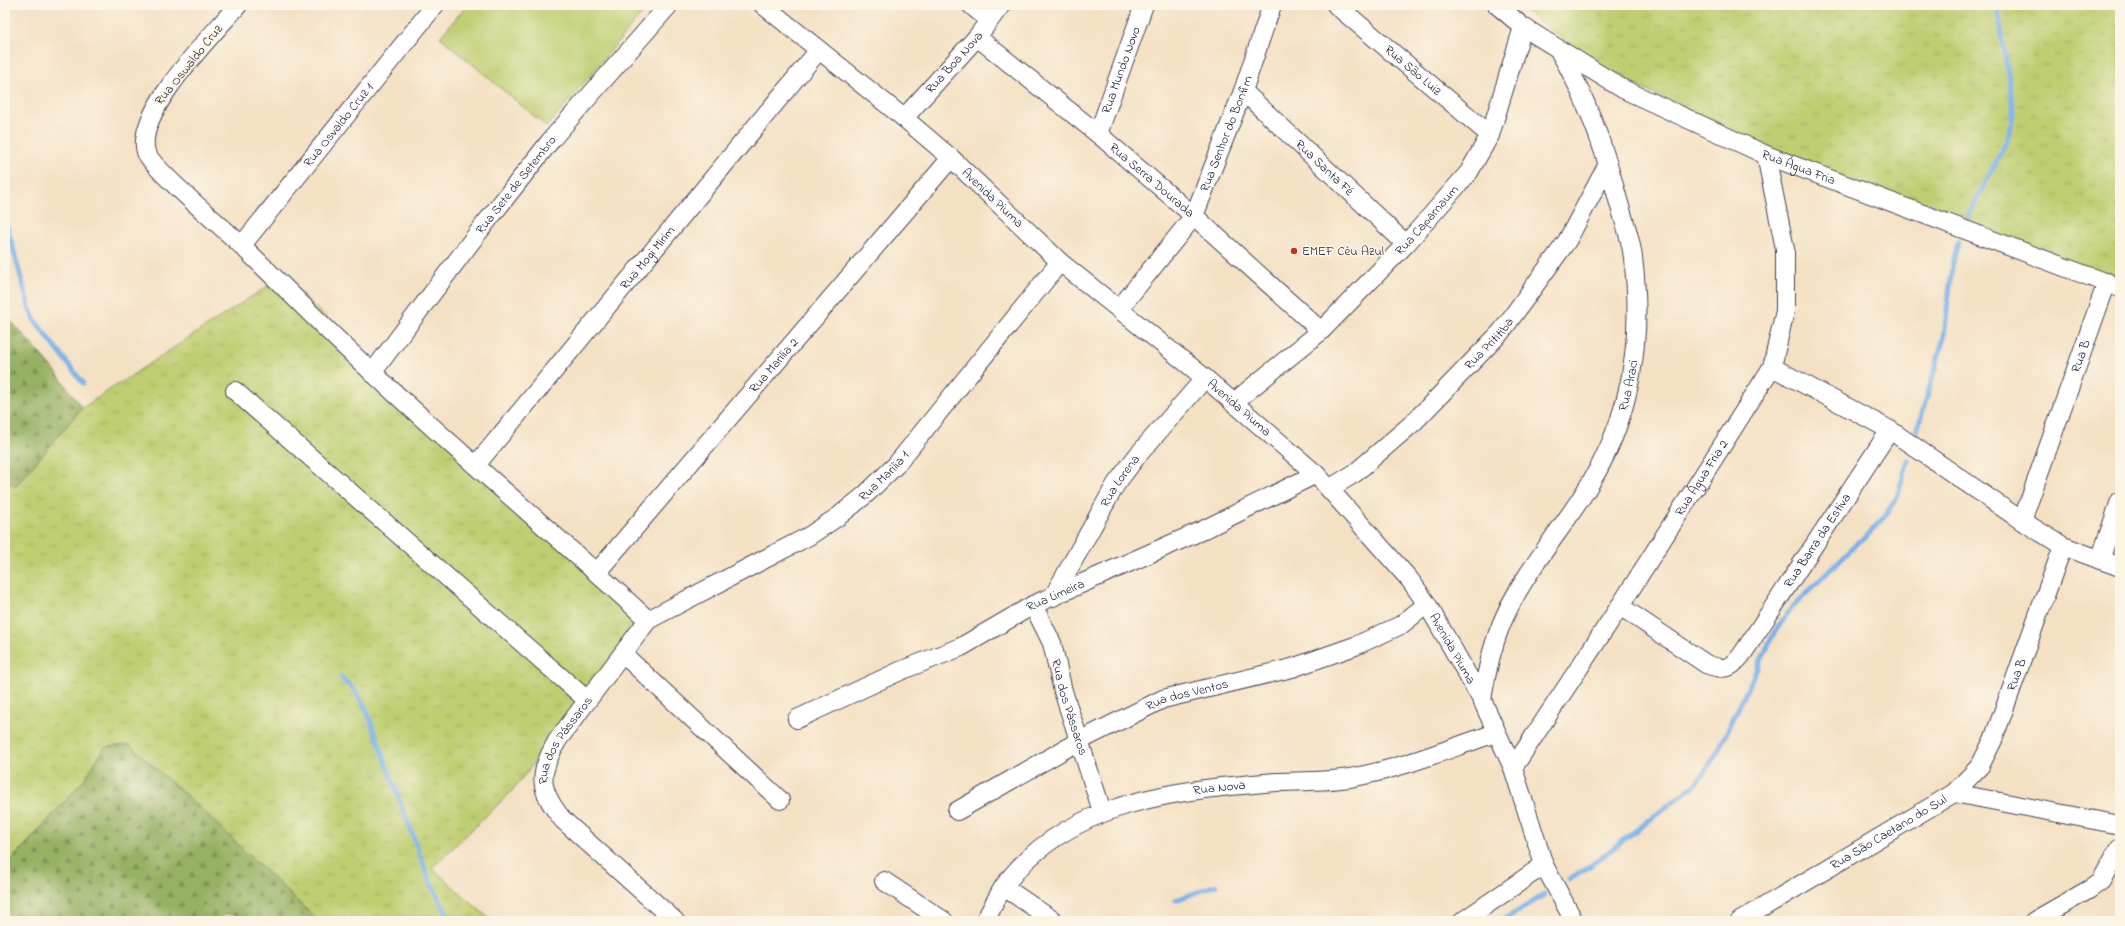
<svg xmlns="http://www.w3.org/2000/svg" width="2125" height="926" font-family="'Indie Flower',sans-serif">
	<defs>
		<pattern id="grass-tufts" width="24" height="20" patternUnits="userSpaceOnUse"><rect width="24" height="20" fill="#bece71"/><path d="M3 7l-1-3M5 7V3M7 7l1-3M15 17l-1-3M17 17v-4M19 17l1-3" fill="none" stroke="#a3b163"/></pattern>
		<pattern id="forest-firs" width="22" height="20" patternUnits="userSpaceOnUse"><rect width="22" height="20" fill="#96b163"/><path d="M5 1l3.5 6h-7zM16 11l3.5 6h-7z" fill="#7a9053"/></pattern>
	</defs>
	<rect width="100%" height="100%" fill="#fcf5e5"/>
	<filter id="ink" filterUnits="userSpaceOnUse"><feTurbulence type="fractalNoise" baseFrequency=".025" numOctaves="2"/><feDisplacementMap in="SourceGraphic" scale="8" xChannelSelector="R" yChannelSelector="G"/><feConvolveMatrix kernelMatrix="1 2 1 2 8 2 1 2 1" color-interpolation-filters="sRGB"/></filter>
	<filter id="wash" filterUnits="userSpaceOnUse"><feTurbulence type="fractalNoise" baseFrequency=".012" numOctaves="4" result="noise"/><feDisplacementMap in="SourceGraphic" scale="16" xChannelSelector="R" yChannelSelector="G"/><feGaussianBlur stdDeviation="0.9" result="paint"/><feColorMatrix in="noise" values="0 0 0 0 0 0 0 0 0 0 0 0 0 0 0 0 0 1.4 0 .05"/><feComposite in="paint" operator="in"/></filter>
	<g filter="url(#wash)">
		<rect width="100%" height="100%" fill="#f4e1c4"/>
		<g fill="url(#grass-tufts)" stroke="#707856">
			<path d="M1518,5H2120V287L1881,198L1610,74Z"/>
			<path d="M283,276L472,459L650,616L511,792L432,868L492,921H318L203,811L130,745L105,747L84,780L9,863L5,865V477L15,487L82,408Z"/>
		</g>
		<g fill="url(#forest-firs)" stroke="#5c6a4f">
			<path d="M5,320L14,324L56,372L82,408L15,487L5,477Z"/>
			<path d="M130,745L203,811L318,921H255L247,917L226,914L217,921H5V865L10,863L84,780L105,747Z"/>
		</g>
		<path fill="#bece71" stroke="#707856" d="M467,5H649L547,127L440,37Z"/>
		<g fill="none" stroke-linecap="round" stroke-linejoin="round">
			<g stroke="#79b1e9" stroke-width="5">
				<path d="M5,219L29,307L35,321L83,383"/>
				<path d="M1967,219L2005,144L2013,121V104L1997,5"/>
				<path d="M1917,431L1944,337L1952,266L1958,242"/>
				<path d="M341,677L356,692L367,711L430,882L451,921"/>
				<path d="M1569,880L1590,866L1696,784L1716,755L1774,633L1789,611L1857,543L1865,538L1884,517L1897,497L1908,460"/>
				<path d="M1176,900L1216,885"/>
				<path d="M1502,921L1544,895"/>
			</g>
		</g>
	</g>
	<g filter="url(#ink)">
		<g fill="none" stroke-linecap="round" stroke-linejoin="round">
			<defs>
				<g id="minor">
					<path d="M238,5C213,35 134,112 146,152C152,169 225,229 242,246C286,288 328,332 373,373C463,457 558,536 648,620"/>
					<path id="s1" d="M763,5L904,118L951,158L1060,262L1205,378L1316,474L1410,580L1427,604L1482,700L1513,768L1544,865L1574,921"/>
					<path d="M971,5L989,20"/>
					<path id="s2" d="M1336,5L1490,135"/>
					<path id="s3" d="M1497,5L1523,27L1623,89L1766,155L2120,288"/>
					<path id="s4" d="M977,37L1098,134L1194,216L1321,331"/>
					<path id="s5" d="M1243,91L1406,244"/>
					<path id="s6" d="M904,118L977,37L1001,5"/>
					<path id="s7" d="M1098,134L1144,5"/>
					<path id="s8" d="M242,245L435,5"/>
					<path id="s9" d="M1119,309L1194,216L1243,91L1272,5"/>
					<path d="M1772,367L1890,430L2022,521L2063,546L2120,567"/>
					<path id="s10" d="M372,373L477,234L551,140L669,5"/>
					<path d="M235,391L587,700"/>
					<path id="s11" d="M1233,403L1321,331L1406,244L1469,172L1490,135L1523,27"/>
					<path id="s12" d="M476,465L819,50"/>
					<path id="s13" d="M1329,489L1355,473L1414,422L1501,332L1567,241L1608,164"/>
					<path id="s14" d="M2022,521L2107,282"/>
					<path d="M2100,560L2120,501"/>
					<path id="s15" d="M597,572L951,158"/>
					<path id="s16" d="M1053,597L1116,484L1137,456L1205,378"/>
					<path id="s17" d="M1033,605L1052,643L1063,691L1102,811"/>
					<path id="s18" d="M1620,606L1706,664C1727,672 1733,668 1745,650L1890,430"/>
					<path d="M623,654L780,800"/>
					<path id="s19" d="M1482,700C1486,674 1491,650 1501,625C1522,573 1563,530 1591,482C1632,414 1643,336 1633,258C1631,237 1622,216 1617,196C1603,144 1586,96 1558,49"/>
					<path id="s20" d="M797,719L900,671L961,647L1033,605L1203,530L1316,474"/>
					<path id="s21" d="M1513,768L1620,606L1772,367L1785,311V249L1766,155"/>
					<path id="s22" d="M1954,793L1980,766L1993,740L2063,546"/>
					<path id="s23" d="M957,811L1079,741L1163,699L1292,668L1355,646L1401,625L1427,604"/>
					<path d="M884,881L944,921"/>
					<path d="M1004,887L1054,921"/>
					<path id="s24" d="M675,921L563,820C538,789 538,775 557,741L648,620L809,536L839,516L865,495L896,465L1060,262"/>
					<path id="s25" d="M985,921C991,910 997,897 1004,886C1067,800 1178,790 1276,782C1301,781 1331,782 1355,777C1403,768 1450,748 1496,733"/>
					<path d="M1463,921L1544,865"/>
					<path id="s26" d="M1740,921L1954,793L2120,825"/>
					<path d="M2034,921L2090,889L2101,881L2120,847"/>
				</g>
			</defs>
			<use href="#minor" stroke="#423f50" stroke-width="20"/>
			<use href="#minor" stroke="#fff" stroke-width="18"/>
		</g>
	</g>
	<circle fill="#c8321e" stroke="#fcf5e5" stroke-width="1.5" cx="1294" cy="251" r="4"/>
	<g text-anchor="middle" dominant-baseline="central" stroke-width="3.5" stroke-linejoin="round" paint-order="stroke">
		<g font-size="13" fill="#22223b" stroke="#fcf5e5">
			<text stroke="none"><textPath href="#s6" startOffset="75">Rua Boa Nova</textPath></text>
			<text transform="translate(189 65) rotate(-51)">Rua Oswaldo Cruz</text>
			<text stroke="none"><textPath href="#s7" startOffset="68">Rua Mundo Novo</textPath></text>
			<text stroke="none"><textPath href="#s2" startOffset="101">Rua São Luiz</textPath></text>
			<text stroke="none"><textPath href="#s8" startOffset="154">Rua Osvaldo Cruz 1</textPath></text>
			<text stroke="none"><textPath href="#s9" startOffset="208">Rua Senhor do Bonfim</textPath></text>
			<text stroke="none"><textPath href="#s3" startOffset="344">Rua Água Fria</textPath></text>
			<text stroke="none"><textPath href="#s5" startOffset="112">Rua Santa Fé</textPath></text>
			<text stroke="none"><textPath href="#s4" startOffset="226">Rua Serra Dourada</textPath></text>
			<text stroke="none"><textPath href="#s10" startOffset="237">Rua Sete de Setembro</textPath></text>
			<text stroke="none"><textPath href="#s1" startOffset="300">Avenida Piuma</textPath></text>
			<text stroke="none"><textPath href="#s11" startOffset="267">Rua Caparnaum</textPath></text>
			<text stroke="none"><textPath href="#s12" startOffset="269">Rua Mogi Mirim</textPath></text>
			<text stroke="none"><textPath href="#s13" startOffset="217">Rua Prititiba</textPath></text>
			<text stroke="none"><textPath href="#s14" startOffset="175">Rua B</textPath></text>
			<text stroke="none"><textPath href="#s15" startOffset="272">Rua Marilia 2</textPath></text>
			<text stroke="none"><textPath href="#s19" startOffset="351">Rua Araci</textPath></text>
			<text stroke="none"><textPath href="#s1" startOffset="624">Avenida Piuma</textPath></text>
			<text stroke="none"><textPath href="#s24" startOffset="667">Rua Marilia 1</textPath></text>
			<text stroke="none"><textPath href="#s21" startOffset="346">Rua Água Fria 2</textPath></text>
			<text stroke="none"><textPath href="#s16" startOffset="134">Rua Lorena</textPath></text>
			<text stroke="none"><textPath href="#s18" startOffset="282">Rua Barra da Estiva</textPath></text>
			<text stroke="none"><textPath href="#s20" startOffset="287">Rua Limeira</textPath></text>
			<text stroke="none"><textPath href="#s1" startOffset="948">Avenida Piuma</textPath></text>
			<text stroke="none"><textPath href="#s22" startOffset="136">Rua B</textPath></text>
			<text stroke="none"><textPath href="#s23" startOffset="259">Rua dos Ventos</textPath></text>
			<text stroke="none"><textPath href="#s17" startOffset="109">Rua dos Pássaros</textPath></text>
			<text stroke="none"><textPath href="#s24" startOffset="242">Rua dos Pássaros</textPath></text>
			<text stroke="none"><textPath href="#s25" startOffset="284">Rua Nova</textPath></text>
			<text stroke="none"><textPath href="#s26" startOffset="173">Rua São Caetano do Sul</textPath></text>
		</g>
		<g font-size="13" fill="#22223b" stroke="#fcf5e5" text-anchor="start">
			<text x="1302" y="251">EMEF Céu Azul</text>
		</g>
	</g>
	<rect width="2125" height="926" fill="none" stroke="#fcf5e5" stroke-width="20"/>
</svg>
